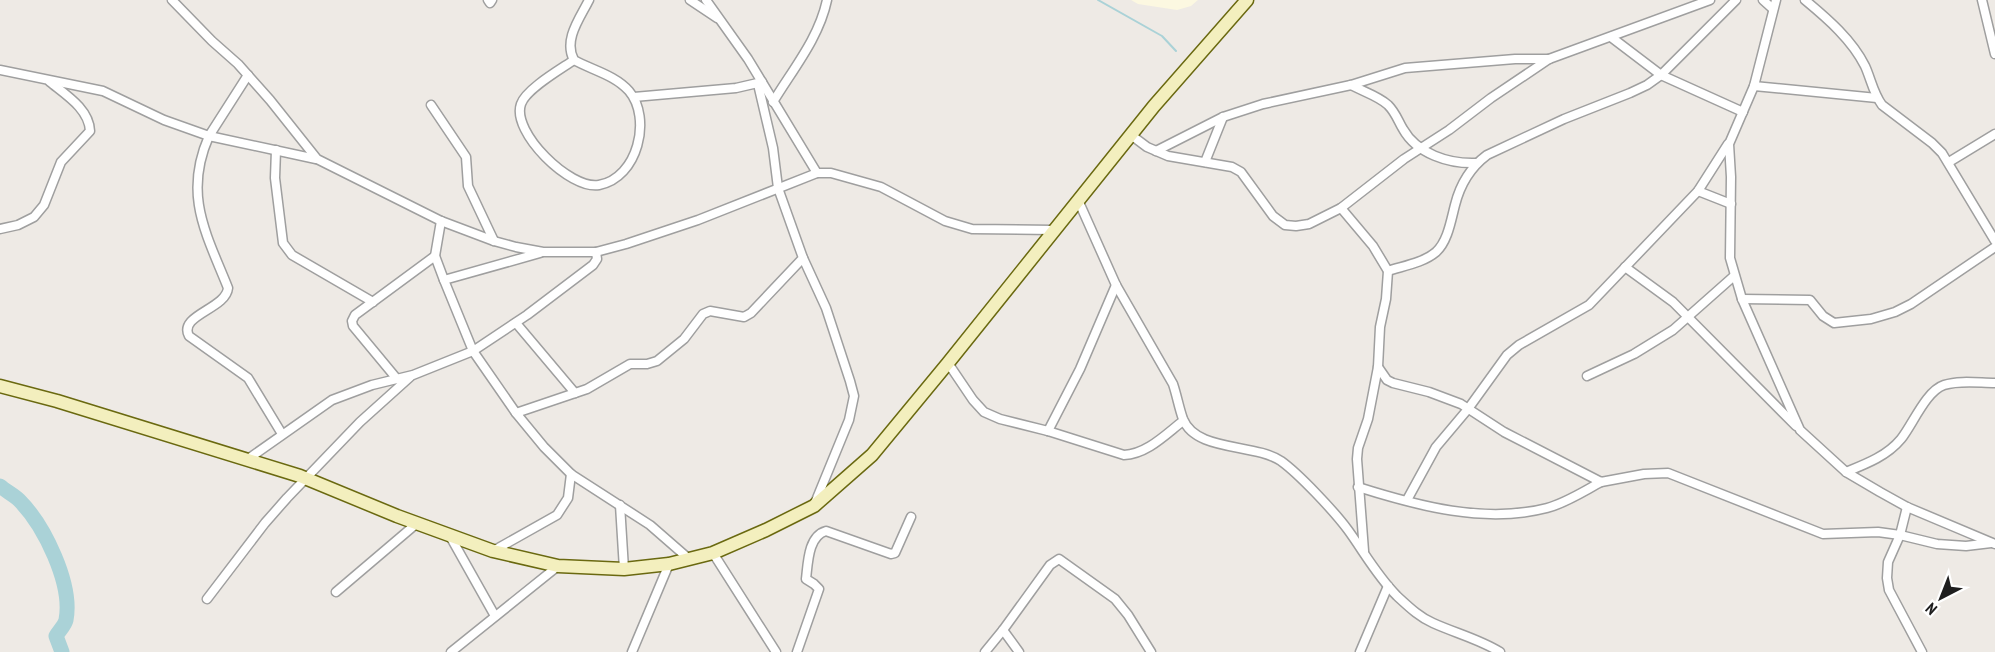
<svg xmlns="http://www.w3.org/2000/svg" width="1995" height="652" font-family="'PT Sans Narrow',sans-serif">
	<rect width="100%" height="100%" fill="#eeeae5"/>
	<path fill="#fcf8e1" d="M1131,0H1198L1191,6L1177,10L1138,4Z"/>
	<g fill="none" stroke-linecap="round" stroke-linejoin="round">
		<path stroke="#aad2d7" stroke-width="2" d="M1098,0L1162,36L1176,51"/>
		<path stroke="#aad2d7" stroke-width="15" d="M0,486C6,491 14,495 19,500C44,525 73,584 66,620C65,625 59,631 56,636L62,652"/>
		<defs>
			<g id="street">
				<path d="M172,0L212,41L238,64L270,100L317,159L441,221L494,241L516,247L543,252H596L626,244L698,220L817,173"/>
				<path d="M488,0L490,3L492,0"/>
				<path d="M690,0L717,18"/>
				<path d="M706,0L748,59L817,173H831L881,187L945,221L972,229L1054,230"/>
				<path d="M1763,0L1773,9"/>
				<path d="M1776,0L1754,86L1729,144L1731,177L1730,258L1742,299L1800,430L1846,472L1880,492L1907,507L1995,544"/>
				<path d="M1805,0C1828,19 1852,40 1865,66C1871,79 1873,93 1882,105L1932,143L1942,153L1995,241"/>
				<path d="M1982,0L1995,54"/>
				<path d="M1611,37L1661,75L1743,112"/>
				<path d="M574,60C561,69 526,89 521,104C511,132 570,190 599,185C638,178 652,118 629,91C615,75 592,70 574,60C563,40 580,18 589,0"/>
				<path d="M0,70L103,91L164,120L209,136C183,195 206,233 228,288C226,309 178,315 189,336L248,378L282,434"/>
				<path d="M248,75L209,136L316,159"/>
				<path d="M1351,85C1364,92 1378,96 1388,105C1396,113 1398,121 1403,129C1417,154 1449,164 1476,163"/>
				<path d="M1754,86L1877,98"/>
				<path d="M634,97L736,88L762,82"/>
				<path d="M773,102C793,69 819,38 827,0"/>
				<path d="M431,105L466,157L468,186L494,241"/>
				<path d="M1131,135L1147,147L1168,156L1232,167L1241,172L1273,216L1285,225L1296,226L1309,224L1341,208L1404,159L1449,130L1491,98L1549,59L1710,0"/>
				<path d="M276,150L275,178L283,243L292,255L373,302"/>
				<path d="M1156,151L1223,117L1263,104L1351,85L1405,68L1515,59H1549"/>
				<path d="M1205,162L1223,117"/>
				<path d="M1949,162L1995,134"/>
				<path d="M1698,191L1731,204"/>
				<path d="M1078,200L1116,285L1173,384C1177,396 1179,408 1183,419C1196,452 1254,443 1281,461C1299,474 1334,511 1348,530C1364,552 1377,576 1397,596C1408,606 1419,617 1433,623C1455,633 1479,639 1500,652"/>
				<path d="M1341,208L1373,246L1388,271L1386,299L1380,327L1378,367L1368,419L1358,448L1357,459L1364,551"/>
				<path d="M441,221L435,256L444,280"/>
				<path d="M0,229L18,225L34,217L44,205L61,162L90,131C89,109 66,95 50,82"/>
				<path d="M540,253L444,280L473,351L516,413L544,447L571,474L650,525L689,559"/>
				<path d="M803,258L826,308L850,381L854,396L849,420L815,503"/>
				<path d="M1625,267L1673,302L1796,426"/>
				<path d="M1388,271C1403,266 1423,263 1436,252C1448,241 1451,220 1455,205C1460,185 1471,167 1487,155L1564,119L1630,93L1647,85L1661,75L1736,0"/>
				<path d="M1742,299L1810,300L1823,316L1834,323L1871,319L1895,312L1911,304L1995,247"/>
				<path d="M516,323L575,393"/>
				<path d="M948,363L973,400L984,412L1000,419L1048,431L1124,455C1147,454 1166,434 1183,421"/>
				<path d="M1378,367L1387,380L1393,383L1429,392L1461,404L1504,432L1601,482L1644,474L1668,473L1823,534L1878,532L1900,535L1937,544L1966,546L1991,543"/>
				<path d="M1587,376L1634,354L1673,330L1734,276"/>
				<path d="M397,379L353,326L352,321L355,315L435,256"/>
				<path d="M516,413L587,389L630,364H647L657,361L684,339L703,314L710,311L744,317L751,313L803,258L778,188L773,148L758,84"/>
				<path d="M1048,431L1080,369L1116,285"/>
				<path d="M248,459L332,400L372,385L413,375L473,351L527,315L593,265L597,259L596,252"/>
				<path d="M1846,472C1866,464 1887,456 1901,439C1913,424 1926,391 1944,385C1960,380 1979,383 1995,383"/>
				<path d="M1358,487C1418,506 1485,524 1547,508C1566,503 1584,491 1601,482"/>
				<path d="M1407,500L1436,447L1468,409L1507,355L1519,345L1589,305L1698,191L1728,144"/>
				<path d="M620,505L624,569"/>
				<path d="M1907,507L1900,535L1888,562L1887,578L1889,590L1922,652"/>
				<path d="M450,536L495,616"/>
				<path d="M493,551L557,515L568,498L571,474"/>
				<path d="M713,553L776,652"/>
				<path d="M336,592L416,524"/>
				<path d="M207,599L265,523L287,498L360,422L410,377"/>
				<path d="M1003,630L1019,652"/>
				<path d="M451,652L558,566"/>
				<path d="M632,652L669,564"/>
				<path d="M797,652L819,589L814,584L806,579C808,563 808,536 826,531L891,554L895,553L911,517"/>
				<path d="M985,652L1003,630L1050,565L1059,559L1115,599L1128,615L1151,652"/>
				<path d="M1360,652L1388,586"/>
			</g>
			<path id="secondary" d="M0,386L57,401L300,476L397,516L493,551L558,566L624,569L669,564L713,553L766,530L814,506L872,455L948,363L1154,106L1247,0"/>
		</defs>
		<use href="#street" stroke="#9f9f9f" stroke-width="11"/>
		<use href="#secondary" stroke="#6a6910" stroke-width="15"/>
		<use href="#street" stroke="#fff" stroke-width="8"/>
		<use href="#secondary" stroke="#f3efbe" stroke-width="12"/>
	</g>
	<g transform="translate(1941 598) rotate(222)" stroke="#ffffff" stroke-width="4.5" paint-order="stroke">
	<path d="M0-4.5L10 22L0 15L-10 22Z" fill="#1e1e1e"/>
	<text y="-9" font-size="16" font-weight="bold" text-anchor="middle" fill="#1e1e1e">N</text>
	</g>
</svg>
